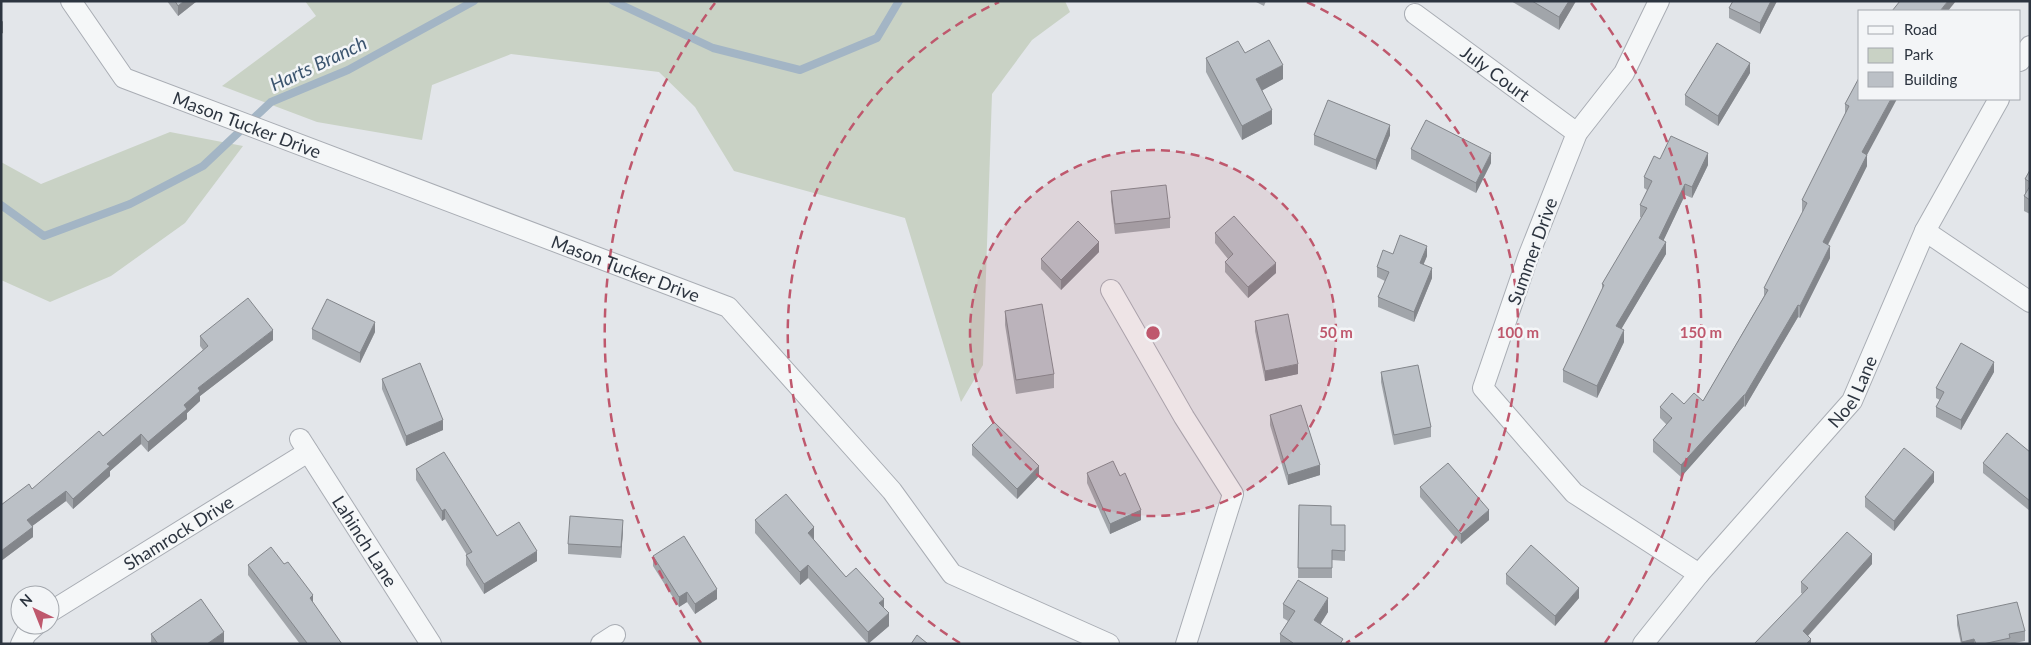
<svg xmlns="http://www.w3.org/2000/svg" width="2031" height="645" font-family="Lato,sans-serif">
	<rect width="100%" height="100%" fill="#e3e6ea"/>
	<g fill="#c9d2c5">
		<path d="M305,1H1065L1070,12L1032,40L992,94L983,365L961,402L905,218L734,171L695,107L659,72L511,54L432,85L422,140L317,122L222,86L316,16Z"/>
		<path d="M170,132L243,146L185,223L111,276L50,302L1,280V162L41,184Z"/>
	</g>
	<g fill="none" stroke-linecap="round" stroke-linejoin="round">
		<g stroke="#a3b5c5" stroke-width="8">
			<path d="M613,1L713,48L800,70L877,38L899,1"/>
			<path d="M1,205L44,236L130,204L203,166L271,102L348,70L474,1"/>
		</g>
		<defs>
			<g id="minor">
				<path id="s1" d="M71,1L124,78L728,307L892,491L952,574L1109,644"/>
				<path d="M1659,1L1624,73L1577,133L1528,257L1483,388L1574,493L1699,574"/>
				<path id="s2" d="M1415,14L1577,133"/>
				<path d="M2020,61L2030,46"/>
				<path d="M1925,231L2030,302"/>
				<path d="M1111,290L1184,417L1233,494L1186,644"/>
				<path id="s3" d="M300,439L431,644"/>
				<path id="s4" d="M50,612L308,452"/>
				<path d="M21,644L26,634L36,625"/>
				<path d="M601,644L615,635"/>
				<path id="s5" d="M1643,644L1699,574L1852,401L1925,231L1999,99"/>
			</g>
		</defs>
		<use href="#minor" stroke="#a9adb4" stroke-width="22"/>
		<use href="#minor" stroke="#f5f7f8" stroke-width="20"/>
	</g>
	<g fill="#a1a5aa">
		<path d="M167,1H197L178,16Z"/>
		<path d="M1254,1H1266L1264,6Z"/>
		<path d="M1511,1H1576L1559,30Z"/>
		<path d="M1777,1L1760,34L1729,18V8Z"/>
		<path d="M1245,53L1283,79L1262,90L1272,124L1242,140L1206,72V58Z"/>
		<path d="M1750,73L1718,126L1685,105V95Z"/>
		<path d="M1860,76L1867,155V166L1828,245L1830,258L1800,318L1798,317L1745,407L1744,406L1681,477L1653,452V440L1667,425L1660,418V407L1703,401L1764,296V288L1803,212H1802V200L1845,114V104Z"/>
		<path d="M1314,135H1390L1376,170L1314,145Z"/>
		<path d="M1411,149L1491,163L1476,193L1411,159Z"/>
		<path d="M1660,159L1708,165L1692,198L1685,195L1663,241L1666,254L1621,329L1624,342L1597,398L1563,382V370L1602,290V284L1642,218L1640,217V205L1647,190L1644,188V177Z"/>
		<path d="M2030,170V214L2024,211V196L2025,194V179Z"/>
		<path d="M1111,191L1170,218V228L1115,234L1111,201Z"/>
		<path d="M1215,233L1276,273L1248,298L1225,272V262L1228,259L1215,243Z"/>
		<path d="M1099,252L1061,290L1041,269V259Z"/>
		<path d="M1393,254L1427,256L1423,265L1432,278L1414,322L1378,307V297L1385,281L1377,277V267Z"/>
		<path d="M1005,311L1054,374V388L1016,394L1005,325Z"/>
		<path d="M1255,321L1298,374L1265,381L1255,331Z"/>
		<path d="M312,329L375,332L360,363L312,339Z"/>
		<path d="M200,336L273,340L200,396V401L187,413V419L148,452L141,444L110,471V476L73,509L66,501L32,526L33,537L1,561L32,489L103,436L203,350L200,346Z"/>
		<path d="M1381,372L1431,427V437L1394,445L1381,382Z"/>
		<path d="M1994,372L1961,430L1936,417V407L1940,400L1936,398V388Z"/>
		<path d="M382,379L443,430L406,446L382,389Z"/>
		<path d="M1270,415L1320,475L1288,485L1270,425Z"/>
		<path d="M972,445L1039,476L1017,499L972,455Z"/>
		<path d="M2030,452V511L1983,473V463Z"/>
		<path d="M416,469L497,536L537,561L484,594L466,565V555H467L445,519L442,521L416,480Z"/>
		<path d="M1087,473L1120,476L1141,520L1110,534L1087,483Z"/>
		<path d="M1934,482L1894,531L1865,507V497Z"/>
		<path d="M1420,487L1489,520L1461,544L1420,497Z"/>
		<path d="M1299,505L1331,525H1345V561L1332,560V578H1298Z"/>
		<path d="M755,520L814,540L846,577L884,608L889,626L868,644L808,578L800,585L755,533Z"/>
		<path d="M623,530L621,558L568,554V544Z"/>
		<path d="M653,556L717,599L695,614L687,602L679,607L653,566Z"/>
		<path d="M1872,564L1808,636L1811,644H1754L1803,594L1801,593V582Z"/>
		<path d="M248,565L313,604L342,644H300L248,575Z"/>
		<path d="M1506,574L1579,598L1555,626L1506,584Z"/>
		<path d="M1283,604L1328,612L1320,624L1343,644H1280V634L1288,621L1283,618Z"/>
		<path d="M1957,615L2025,631V641L2010,644H1961L1957,625Z"/>
		<path d="M151,634L224,642L222,644H151Z"/>
	</g>
	<g fill="#83868b">
		<path d="M184,1H197L178,16V6Z"/>
		<path d="M1569,1H1576L1559,30V17Z"/>
		<path d="M1771,1H1777L1760,34V23Z"/>
		<path d="M1948,1H1956L1948,11H1940Z"/>
		<path d="M3,21V33L1,34V22Z"/>
		<path d="M1750,63V73L1718,126V116Z"/>
		<path d="M1283,65V79L1256,94V79Z"/>
		<path d="M1891,99H1897L1867,155V166L1823,254V242L1862,152Z"/>
		<path d="M1272,110V124L1242,140V126Z"/>
		<path d="M1390,125V135L1376,170V160Z"/>
		<path d="M1491,153V163L1476,193V183Z"/>
		<path d="M1708,153V165L1692,198V187Z"/>
		<path d="M1685,184V195L1659,250V238Z"/>
		<path d="M1099,242V252L1061,290V280Z"/>
		<path d="M1666,242V254L1616,338V326Z"/>
		<path d="M1427,246V256L1420,273V263Z"/>
		<path d="M1830,246V258L1800,318V306Z"/>
		<path d="M1276,263V273L1248,298V287Z"/>
		<path d="M1432,268V278L1414,322V312Z"/>
		<path d="M1798,305V317L1745,407V395Z"/>
		<path d="M375,322V332L360,363V353Z"/>
		<path d="M273,330V340L200,396V401L187,413V419L148,452V442L184,405L198,388Z"/>
		<path d="M1624,330V342L1597,398V386Z"/>
		<path d="M1994,362V372L1961,430V420Z"/>
		<path d="M1298,364V374L1265,381V371Z"/>
		<path d="M1744,395V406L1681,477V465Z"/>
		<path d="M443,420V430L406,446V436Z"/>
		<path d="M141,434V444L110,471V476L73,509V499L107,464Z"/>
		<path d="M1320,465V475L1288,485V475Z"/>
		<path d="M1039,466V476L1017,499V489Z"/>
		<path d="M1934,472V482L1894,531V521Z"/>
		<path d="M66,491V501L27,530V520Z"/>
		<path d="M445,509V519L442,521V511Z"/>
		<path d="M1141,510V520L1110,534V524Z"/>
		<path d="M1489,510V520L1461,544V534Z"/>
		<path d="M623,520V530L621,558V547Z"/>
		<path d="M33,527V537L1,561V551Z"/>
		<path d="M814,527V540L808,533Z"/>
		<path d="M537,551V561L484,594V584Z"/>
		<path d="M1872,554V564L1803,641V631Z"/>
		<path d="M808,565V578L800,585V572Z"/>
		<path d="M1579,588V598L1555,626V616Z"/>
		<path d="M717,589V599L695,614V604Z"/>
		<path d="M687,592V602L679,607V597Z"/>
		<path d="M313,595V605L310,598Z"/>
		<path d="M1328,598V612L1314,635V620Z"/>
		<path d="M884,599V611L879,603Z"/>
		<path d="M889,613V626L868,644V632Z"/>
		<path d="M224,632V642L222,644H207Z"/>
		<path d="M1811,639V644H1806Z"/>
		<path d="M1974,639V644H1962V642Z"/>
	</g>
	<g fill="#bbc0c6" stroke="#83868b">
		<path d="M175,1H184L178,6Z"/>
		<path d="M1532,1H1569L1559,17Z"/>
		<path d="M1733,1H1771L1760,23L1729,8Z"/>
		<path d="M1900,1H1948L1940,11H1892Z"/>
		<path d="M1269,40L1283,65L1256,79L1272,110L1242,126L1206,58L1238,41L1245,53Z"/>
		<path d="M1717,43L1750,63L1718,116L1685,95Z"/>
		<path d="M1860,76V99H1891L1862,152L1867,155L1823,242L1830,246L1800,306L1798,305L1745,395H1744L1681,465L1653,440L1672,418L1660,407L1672,393L1684,404L1694,393L1703,401L1768,290L1764,288L1807,203L1802,200L1849,106L1845,104Z"/>
		<path d="M1328,100L1390,125L1376,160L1314,135Z"/>
		<path d="M1426,120L1491,153L1476,183L1411,149Z"/>
		<path d="M1671,136L1708,153L1692,187L1685,184L1659,238L1666,242L1616,326L1624,330L1597,386L1563,370L1604,285L1602,284L1647,208L1640,205L1652,181L1644,177L1654,156L1660,159Z"/>
		<path d="M2030,170V182L2025,179Z"/>
		<path d="M1166,185L1170,218L1115,224L1111,191Z"/>
		<path d="M2030,186V200L2024,196Z"/>
		<path d="M1234,216L1276,263L1248,287L1225,262L1233,254L1215,233Z"/>
		<path d="M1078,221L1099,242L1061,280L1041,259Z"/>
		<path d="M1400,235L1427,246L1420,263L1432,268L1414,312L1378,297L1389,272L1377,267L1383,250L1393,254Z"/>
		<path d="M248,298L273,330L198,388L200,391L184,405L187,409L148,442L141,434L107,464L110,466L73,499L66,491L27,520L33,527L1,551V505L29,484L32,489L99,431L103,436L208,346L200,336Z"/>
		<path d="M327,299L375,322L360,353L312,329Z"/>
		<path d="M1042,304L1054,374L1016,380L1005,311Z"/>
		<path d="M1288,314L1298,364L1265,371L1255,321Z"/>
		<path d="M1961,343L1994,362L1961,420L1936,407L1944,392L1936,388Z"/>
		<path d="M420,363L443,420L406,436L382,379Z"/>
		<path d="M1418,365L1431,427L1394,435L1381,372Z"/>
		<path d="M1301,405L1320,465L1288,475L1270,415Z"/>
		<path d="M994,422L1039,466L1017,489L972,445Z"/>
		<path d="M2007,433L2030,452V501L1983,463Z"/>
		<path d="M1904,448L1934,472L1894,521L1865,497Z"/>
		<path d="M444,452L497,536L519,522L537,551L484,584L466,555L472,552L445,509L442,511L416,469Z"/>
		<path d="M1113,461L1120,476L1125,473L1141,510L1110,524L1087,473Z"/>
		<path d="M1448,463L1489,510L1461,534L1420,487Z"/>
		<path d="M786,494L814,527L808,533L846,577L856,568L884,599L879,603L889,613L868,632L808,565L800,572L755,520Z"/>
		<path d="M1299,505L1331,506V525H1345V551L1332,550V568H1298Z"/>
		<path d="M570,516L623,520L621,547L568,544Z"/>
		<path d="M1847,532L1872,554L1803,631L1811,639L1806,644H1754L1808,588L1801,582Z"/>
		<path d="M684,536L717,589L695,604L687,592L679,597L653,556Z"/>
		<path d="M1531,545L1579,588L1555,616L1506,574Z"/>
		<path d="M271,547L284,564L288,562L313,595L310,598L342,644H306L307,643L248,565Z"/>
		<path d="M1298,580L1328,598L1314,620L1343,639L1340,644H1292L1293,643L1280,634L1295,611L1283,604Z"/>
		<path d="M201,599L224,632L207,644H158L151,634Z"/>
		<path d="M2017,602L2025,631L2009,634L2010,638L1983,644H1976L1974,639L1962,642L1957,615Z"/>
		<path d="M917,635L928,644H911Z"/>
	</g>
	<circle cx="1153" cy="333" r="183" fill="#bf586d" fill-opacity=".12"/>
	<g fill="none" stroke="#bf586d" stroke-width="2.5" stroke-dasharray="9 6">
		<circle cx="1153" cy="333" r="183"/>
		<path d="M960 643A365 365 0 0 1 999 2M1307 2A365 365 0 0 1 1346 643"/>
		<path d="M701 643A548 548 0 0 1 715 3M1591 3A548 548 0 0 1 1605 643"/>
	</g>
	<g text-anchor="middle" dominant-baseline="central" stroke-width="5" stroke-linejoin="round" paint-order="stroke">
		<g font-size="18" fill="#2d3540" stroke="#f3f5f7">
			<text stroke="none"><textPath href="#s2" startOffset="100">July Court</textPath></text>
			<text stroke="none"><textPath href="#s1" startOffset="225">Mason Tucker Drive</textPath></text>
			<text transform="translate(1532 251) rotate(-70)">Summer Drive</text>
			<text stroke="none"><textPath href="#s1" startOffset="630">Mason Tucker Drive</textPath></text>
			<text stroke="none"><textPath href="#s5" startOffset="329">Noel Lane</textPath></text>
			<text stroke="none"><textPath href="#s4" startOffset="151">Shamrock Drive</textPath></text>
			<text stroke="none"><textPath href="#s3" startOffset="121">Lahinch Lane</textPath></text>
		</g>
		<g font-size="19" font-style="italic" fill="#3c556f" stroke="#f3f5f7">
			<text transform="translate(318 63) rotate(-25)">Harts Branch</text>
		</g>
	</g>
	<circle cx="1153" cy="333" r="8" fill="#bf586d" stroke="#f3f5f7" stroke-width="2.5"/>
	<g font-size="15" text-anchor="middle" font-weight="bold" fill="#bf586d" stroke="#f3f5f7" stroke-width="5" stroke-linejoin="round" paint-order="stroke">
		<text x="1336" y="338">50 m</text>
		<text x="1518" y="338">100 m</text>
		<text x="1701" y="338">150 m</text>
	</g>
	<rect width="2031" height="645" fill="none" stroke="#2d3540" stroke-width="5"/>
	<rect x="1858" y="10" width="162" height="90" fill="#f3f5f7" stroke="#a4a8ae"/>
	<rect x="1868" y="26" width="25" height="8" fill="#f5f7f8" stroke="#a4a8ae"/>
	<text x="1904" y="35" font-size="15" fill="#2d3540">Road</text>
	<rect x="1868" y="48" width="25" height="15" fill="#c9d2c5" stroke="#a4a8ae"/>
	<text x="1904" y="60" font-size="15" fill="#2d3540">Park</text>
	<rect x="1868" y="72" width="25" height="15" fill="#bbc0c6" stroke="#a4a8ae"/>
	<text x="1904" y="85" font-size="15" fill="#2d3540">Building</text>
	<g transform="translate(35 610) rotate(317)"><circle r="24" fill="#f3f5f7" stroke="#a4a8ae"/>
	<path d="M0-4L9 19L0 12L-9 19Z" fill="#bf586d"/>
	<text y="-8" font-size="14" font-weight="bold" text-anchor="middle" fill="#2d3540">N</text>
	</g>
</svg>
